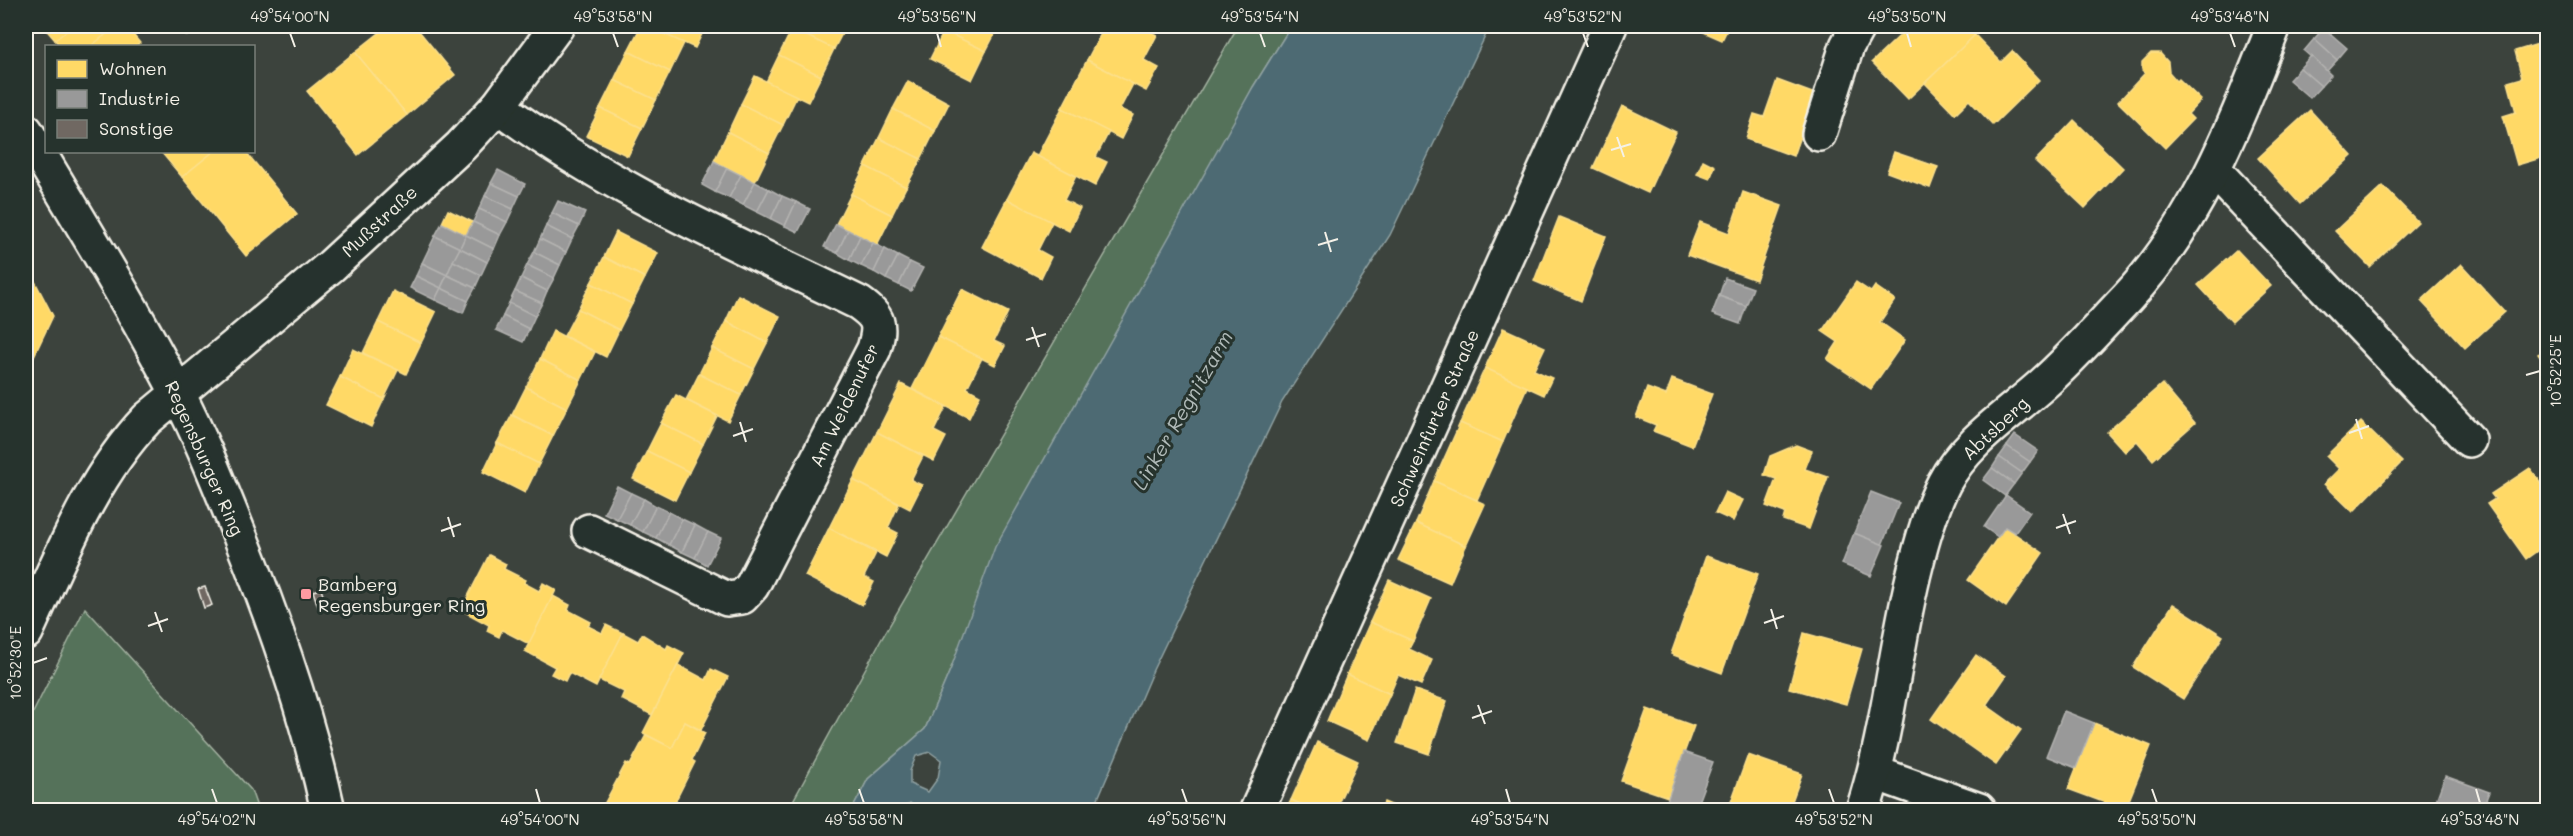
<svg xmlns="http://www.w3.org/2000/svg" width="2573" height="836" font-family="Mali,sans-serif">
	<rect width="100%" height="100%" fill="#3c433d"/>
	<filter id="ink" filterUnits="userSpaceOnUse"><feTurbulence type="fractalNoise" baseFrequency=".0167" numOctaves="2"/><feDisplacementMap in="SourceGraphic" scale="12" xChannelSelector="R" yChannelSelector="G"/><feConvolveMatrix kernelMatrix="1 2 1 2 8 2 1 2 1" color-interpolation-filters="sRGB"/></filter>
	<g filter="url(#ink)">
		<g fill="#54725a" stroke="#a4b2a1" stroke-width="1.5">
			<path d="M1238,26H1291L1253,87L951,668L925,729L868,779L852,810H788L881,640Z"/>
			<path d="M85,608L251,790L258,810H26V727Z"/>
		</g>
		<path fill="#4d6b73" stroke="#90a1a2" stroke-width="1.5" fill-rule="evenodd" d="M1291,26H1490L1390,235L1282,402L1153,670L1093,810H919L910,803L901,810H852L868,779L925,729L951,668L995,547L1253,87ZM930,752L941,760L938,778L928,792L910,784V771L916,756Z"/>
		<g fill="#ffd966" stroke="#fce08d" stroke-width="1.5">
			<path d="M43,26H73L55,40Z"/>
			<path d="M73,26H117L91,46H60L55,40Z"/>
			<path d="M117,26H126L140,43L136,46H91Z"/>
			<path d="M388,26H415L455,75L407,115L355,52Z"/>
			<path d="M641,26H647L684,43L670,72L628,51Z"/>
			<path d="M655,26H706L695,48L653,29Z"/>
			<path d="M794,26H846L834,49L792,29Z"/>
			<path d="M947,26H999L986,51L944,31Z"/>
			<path d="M1105,26H1139L1157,35L1144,60L1159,68L1146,91L1087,60Z"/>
			<path d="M1690,26H1729L1722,40Z"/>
			<path d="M1910,26H1966L1975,35L1908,99L1872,62Z"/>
			<path d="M792,29L834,49L821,76L779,55Z"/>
			<path d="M944,31L986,51L972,80L930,59Z"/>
			<path d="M1975,35L2001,62L2012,51L2039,80L1993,125L1969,100L1955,114L1925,83Z"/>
			<path d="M2548,41V156L2517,165L2503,116L2516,112L2508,82L2522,78L2515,51Z"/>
			<path d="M628,51L670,72L656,100L614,80Z"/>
			<path d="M355,52L407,115L358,155L307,91Z"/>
			<path d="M2151,53H2160L2168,62L2169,72L2177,81L2179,79L2201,100L2188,114L2193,119L2165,148L2118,102L2145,73L2142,70V62Z"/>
			<path d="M779,55L821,76L808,102L766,82Z"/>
			<path d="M1087,60L1133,84L1120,109L1133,115L1121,139L1062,108Z"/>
			<path d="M755,76L797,96L783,125L741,104Z"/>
			<path d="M614,80L656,100L642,128L600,108Z"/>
			<path d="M1777,80L1815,94L1793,156L1746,139L1754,114L1764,117Z"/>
			<path d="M908,81L949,103L935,131L893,109Z"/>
			<path d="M741,104L783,125L769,153L728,132Z"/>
			<path d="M1622,106L1676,132L1648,193L1593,168Z"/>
			<path d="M600,108L642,128L628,156L586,136Z"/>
			<path d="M1062,108L1109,132L1096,157L1107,162L1095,186L1037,156Z"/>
			<path d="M893,109L935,131L921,159L879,138Z"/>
			<path d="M2310,110L2352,156L2300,204L2258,158Z"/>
			<path d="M2074,120L2123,168L2085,208L2035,161Z"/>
			<path d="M728,132L769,153L755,182L714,161Z"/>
			<path d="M879,138L921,159L906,187L865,166Z"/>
			<path d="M161,152H213L182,177Z"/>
			<path d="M213,152H246L297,214L246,256L182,177Z"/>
			<path d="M1894,152L1938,167L1930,188L1887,172Z"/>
			<path d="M1031,153L1076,176L1064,200L1080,208L1069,231L1007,199Z"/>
			<path d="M1703,160L1715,166L1710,179L1697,174Z"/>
			<path d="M865,166L906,187L892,215L851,194Z"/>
			<path d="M2383,186L2418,222L2370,267L2335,231Z"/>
			<path d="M1743,192L1782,206L1756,280L1687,255L1700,222L1729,233Z"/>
			<path d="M851,194L892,215L877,245L836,224Z"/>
			<path d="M1007,199L1052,222L1038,250L1051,257L1041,278L982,247Z"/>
			<path d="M448,210L473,222L466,235L442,223Z"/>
			<path d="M1559,217L1606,236L1581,301L1534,281Z"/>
			<path d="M616,232L658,253L645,278L604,257Z"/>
			<path d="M2237,250L2271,286L2232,322L2198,285Z"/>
			<path d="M604,257L645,278L632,304L591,283Z"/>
			<path d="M26,264L53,316L26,373Z"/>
			<path d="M2461,264L2505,312L2465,348L2421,301Z"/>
			<path d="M1856,282L1871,292L1875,286L1895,300L1880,322L1905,340L1871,389L1827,359L1838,342L1822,331Z"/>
			<path d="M591,283L632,304L619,330L578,309Z"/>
			<path d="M962,289L1008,312L994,341L1005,346L995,365L938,337Z"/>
			<path d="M393,291L436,312L421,343L378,322Z"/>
			<path d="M738,295L780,316L767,343L726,321Z"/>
			<path d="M578,309L619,330L606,357L564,336Z"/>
			<path d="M726,321L767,343L754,369L712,348Z"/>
			<path d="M378,322L421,343L406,374L363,353Z"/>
			<path d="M1503,328L1545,347L1534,370L1552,378L1544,395L1485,368Z"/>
			<path d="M553,331L595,352L581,380L540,359Z"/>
			<path d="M938,337L982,358L967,388L980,395L969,418L912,389Z"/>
			<path d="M712,348L754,369L741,395L699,374Z"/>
			<path d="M2548,348V368L2538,354Z"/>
			<path d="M353,349L398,370L384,399L340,377Z"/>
			<path d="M540,359L581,380L567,408L526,387Z"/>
			<path d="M1485,368L1527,387L1503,442L1460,423Z"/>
			<path d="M699,374L741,395L728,421L686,400Z"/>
			<path d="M340,377L384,399L371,427L326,405Z"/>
			<path d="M1672,379L1712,394L1692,446L1653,431L1656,425L1636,417L1647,388L1666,395Z"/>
			<path d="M901,384L946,407L934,431L946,437L934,461L877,432Z"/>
			<path d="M2162,384L2195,423L2153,460L2137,441L2125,452L2107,432Z"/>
			<path d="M526,387L567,408L553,436L512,415Z"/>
			<path d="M676,395L717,416L703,444L661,423Z"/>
			<path d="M512,415L553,436L539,464L497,443Z"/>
			<path d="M2361,422L2402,462L2353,512L2324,484L2339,469L2326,456Z"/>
			<path d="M661,423L703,444L689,472L647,451Z"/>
			<path d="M1460,423L1503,442L1477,500L1434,481Z"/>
			<path d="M877,432L923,456L911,480L922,485L910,509L853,480Z"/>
			<path d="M497,443L539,464L525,493L483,472Z"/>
			<path d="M1796,445L1812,451L1805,469L1828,477L1809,529L1783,520L1785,513L1766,506L1776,479L1764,475L1770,456Z"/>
			<path d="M647,451L689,472L675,500L633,479Z"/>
			<path d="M2530,468L2548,492V543L2526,559L2487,504L2495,499L2491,494Z"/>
			<path d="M853,480L899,504L888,528L898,533L886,557L829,528Z"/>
			<path d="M1434,481L1485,504L1466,546L1416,523Z"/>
			<path d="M1725,492L1743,500L1733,521L1715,513Z"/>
			<path d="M1416,523L1466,546L1450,583L1398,560Z"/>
			<path d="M2005,527L2043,553L2006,607L1968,580Z"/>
			<path d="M829,528L876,553L864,577L874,582L862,605L805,576Z"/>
			<path d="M489,555L506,564L504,569L526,580L524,583L539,591L543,583L556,590L529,644L502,630L499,637L487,631L489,625L461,610Z"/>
			<path d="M1706,556L1758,574L1722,673L1671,654Z"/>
			<path d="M1389,580L1431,599L1413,641L1370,622Z"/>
			<path d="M553,596L570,605L568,610L591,622L588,626L602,633L606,625L623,633L596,687L569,673L565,681L551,674L555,667L525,651Z"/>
			<path d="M2173,604L2223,636L2183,699L2133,667Z"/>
			<path d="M1370,622L1413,641L1409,649L1432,660L1421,685L1398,675L1390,694L1347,674Z"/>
			<path d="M623,633L638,641L642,634L666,649L668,645L684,653L652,715L621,699L624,692L599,680Z"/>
			<path d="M1804,633L1862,649L1846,704L1789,688Z"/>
			<path d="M1976,655L2006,676L1986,705L2021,730L1996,765L1931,719Z"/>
			<path d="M678,665L706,680L711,669L728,677L701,730L685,722L672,748L643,733Z"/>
			<path d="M1347,674L1390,694L1369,740L1327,721Z"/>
			<path d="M1415,690L1447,701L1429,754L1397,743Z"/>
			<path d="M1647,709L1694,726L1668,797L1621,781Z"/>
			<path d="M685,722L705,733L692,760L695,762L671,810H601L626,763L630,765L646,735L672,748Z"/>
			<path d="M2094,723L2151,746L2125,810L2068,789Z"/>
			<path d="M1317,742L1358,761L1335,810H1314L1291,800Z"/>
			<path d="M1748,755L1802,774L1791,804L1799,807L1797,810H1728Z"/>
			<path d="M1291,800L1314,810H1286Z"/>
			<path d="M1384,802L1403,810H1381Z"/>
		</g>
		<g fill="#999" stroke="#b4b3b1" stroke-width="1.5">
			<path d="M178,26H200L187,36Z"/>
			<path d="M2324,28L2347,48L2337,60L2314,39Z"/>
			<path d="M2314,39L2337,60L2327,71L2304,51Z"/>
			<path d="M2311,56L2331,75L2321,86L2300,68Z"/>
			<path d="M2300,68L2321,86L2310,98L2289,80Z"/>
			<path d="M714,161L727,168L715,192L702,185Z"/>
			<path d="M727,168L741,175L729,198L715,192Z"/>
			<path d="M498,170L525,184L519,196L491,183Z"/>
			<path d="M741,175L755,182L743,205L729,198Z"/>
			<path d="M755,182L769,189L757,212L743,205Z"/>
			<path d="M491,183L519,196L513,209L485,196Z"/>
			<path d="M769,189L782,196L771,219L757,212Z"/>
			<path d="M485,196L513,209L507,222L479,209Z"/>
			<path d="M782,196L796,202L785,226L771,219Z"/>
			<path d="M558,201L585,213L579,226L552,213Z"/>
			<path d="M796,202L810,209L798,232L785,226Z"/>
			<path d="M479,209L507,222L500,235L473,222Z"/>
			<path d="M552,213L579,226L572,239L546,226Z"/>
			<path d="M473,222L500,235L494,249L466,235Z"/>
			<path d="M442,223L466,235L460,248L435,236Z"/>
			<path d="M836,224L848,230L837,253L824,247Z"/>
			<path d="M546,226L572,239L566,252L540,239Z"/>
			<path d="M848,230L860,236L849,260L837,253Z"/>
			<path d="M466,235L494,249L487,262L460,248Z"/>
			<path d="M435,236L460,248L447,275L422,263Z"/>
			<path d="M860,236L873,243L861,266L849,260Z"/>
			<path d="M540,239L566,252L560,265L534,252Z"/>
			<path d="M873,243L885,249L874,272L861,266Z"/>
			<path d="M460,248L487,262L481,275L453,261Z"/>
			<path d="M885,249L898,256L886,279L874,272Z"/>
			<path d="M534,252L560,265L554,278L527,265Z"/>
			<path d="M898,256L910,262L899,285L886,279Z"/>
			<path d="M453,261L481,275L475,288L447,275Z"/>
			<path d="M910,262L923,268L911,291L899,285Z"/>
			<path d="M422,263L447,275L441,288L416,276Z"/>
			<path d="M527,265L554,278L547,291L521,278Z"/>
			<path d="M447,275L475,288L468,301L441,288Z"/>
			<path d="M416,276L441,288L435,300L410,288Z"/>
			<path d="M521,278L547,291L542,303L515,291Z"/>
			<path d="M1725,278L1753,288L1746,306L1719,296Z"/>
			<path d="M441,288L468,301L463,313L435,300Z"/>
			<path d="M515,291L542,303L535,316L509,303Z"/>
			<path d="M1719,296L1746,306L1740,324L1712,314Z"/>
			<path d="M509,303L535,316L529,329L503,316Z"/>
			<path d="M503,316L529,329L523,342L496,330Z"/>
			<path d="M2015,435L2038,451L2030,462L2007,446Z"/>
			<path d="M2007,446L2030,462L2022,473L1999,457Z"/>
			<path d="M1999,457L2022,473L2014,484L1992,468Z"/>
			<path d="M1992,468L2014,484L2005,496L1983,480Z"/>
			<path d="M617,486L631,493L617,519L604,513Z"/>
			<path d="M1871,492L1899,503L1882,545L1854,533Z"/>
			<path d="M631,493L644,499L630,525L617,519Z"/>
			<path d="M2006,495L2030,512L2015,533L2005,527L1998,537L1984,527Z"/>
			<path d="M644,499L656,506L643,532L630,525Z"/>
			<path d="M656,506L669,512L656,538L643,532Z"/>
			<path d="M669,512L682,519L669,545L656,538Z"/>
			<path d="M682,519L695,525L682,552L669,545Z"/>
			<path d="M695,525L708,532L695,558L682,552Z"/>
			<path d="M708,532L721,538L707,565L695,558Z"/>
			<path d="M1854,533L1884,545L1871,576L1842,564Z"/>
			<path d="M2064,711L2094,723L2076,768L2046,756Z"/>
			<path d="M1684,752L1713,762L1695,810H1684L1666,804Z"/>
			<path d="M2445,776L2489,792L2482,810H2456L2435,803Z"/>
		</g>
		<g fill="#706862" stroke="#f4f1e8" stroke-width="1.5">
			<path d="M205,587L212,605L204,608L198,589Z"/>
			<path d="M321,589L327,607L319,610L313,591Z"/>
		</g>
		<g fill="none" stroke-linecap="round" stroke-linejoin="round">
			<defs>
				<g id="minor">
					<path d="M498,106C607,188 738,244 859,303C880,318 881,325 874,349L752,586L742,597L727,599L589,531"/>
					<path d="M26,131C78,218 131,304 178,394C201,438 219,484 238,531C275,622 307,714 328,810"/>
					<path d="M1819,134L1847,46L1858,26"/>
					<path d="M2214,170L2469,440"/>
					<path d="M26,632C60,559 91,478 147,419L331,266L461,146L498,106L557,26"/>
					<path d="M1875,773L1979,810"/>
					<path d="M1257,810L1610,26"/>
					<path d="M1863,810C1889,731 1895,646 1916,565C1923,537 1931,508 1944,483C1966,441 2010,414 2044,383C2073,357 2100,326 2127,298C2199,221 2236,121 2274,26"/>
				</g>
			</defs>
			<use href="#minor" stroke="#f4f1e8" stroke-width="38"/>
			<use href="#minor" stroke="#26332d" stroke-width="33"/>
		</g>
	</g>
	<path fill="none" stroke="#f4f1e8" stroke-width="2" d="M290,33L295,47M613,33L618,47M937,33L941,47M1260,33L1265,47M1583,33L1588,47M1907,33L1911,47M2230,33L2235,47M1617,137L1624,157M1611,150L1631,144M1325,232L1331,252M1318,245L1338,239M1032,327L1039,347M1026,340L1046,334M2526,375L2540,371M2356,419L2362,439M740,422L746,442M2349,433L2369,426M733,436L753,429M2063,514L2070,534M448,517L454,537M2056,528L2076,521M441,531L461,524M1771,609L1777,629M155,612L162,632M1764,623L1784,616M148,626L168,619M33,663L47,658M1478,705L1485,724M1472,718L1492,711M212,789L217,803M536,789L540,803M859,789L864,803M1182,789L1187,803M1506,789L1510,803M1829,789L1834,803M2152,789L2157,803M2476,789L2480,803"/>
	<rect fill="#ff9aa2" stroke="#26332d" stroke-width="2" x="300" y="588" width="12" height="12" rx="3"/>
	<g text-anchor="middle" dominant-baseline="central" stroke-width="6" stroke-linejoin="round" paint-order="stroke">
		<g font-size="18" fill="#f4f1e8" stroke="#26332d">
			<text transform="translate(379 221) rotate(-43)">Mußstraße</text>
			<text transform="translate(844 405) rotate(-64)">Am Weidenufer</text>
			<text transform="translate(1434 418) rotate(-66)">Schweinfurter Straße</text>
			<text transform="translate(1995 428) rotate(-43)">Abtsberg</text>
			<text transform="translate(205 458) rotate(66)">Regensburger Ring</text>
		</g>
		<g font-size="18" fill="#f4f1e8" stroke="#26332d" text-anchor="start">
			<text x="318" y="584">Bamberg<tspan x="318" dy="21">Regensburger Ring</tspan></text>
		</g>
		<g font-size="20" font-style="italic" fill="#b1bbb9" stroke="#26332d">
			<text transform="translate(1182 410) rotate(-60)">Linker Regnitzarm</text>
		</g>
	</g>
	<rect width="2573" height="836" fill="none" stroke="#26332d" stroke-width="66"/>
	<rect x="45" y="45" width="210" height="108" fill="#26332d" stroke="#787f78" stroke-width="1.5"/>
	<rect x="57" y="60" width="30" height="18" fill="#ffd966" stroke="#787f78" stroke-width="1.5"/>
	<text x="99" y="75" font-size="18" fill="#f4f1e8">Wohnen</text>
	<rect x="57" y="90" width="30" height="18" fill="#999999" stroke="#787f78" stroke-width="1.5"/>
	<text x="99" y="105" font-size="18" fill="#f4f1e8">Industrie</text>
	<rect x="57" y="120" width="30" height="18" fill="#706862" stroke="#787f78" stroke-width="1.5"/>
	<text x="99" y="135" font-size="18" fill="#f4f1e8">Sonstige</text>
	<rect x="33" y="33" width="2507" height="770" fill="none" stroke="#f4f1e8" stroke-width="2"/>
	<g font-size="15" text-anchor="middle" fill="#f4f1e8">
		<text x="290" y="22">49°54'00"N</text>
		<text x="613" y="22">49°53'58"N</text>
		<text x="937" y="22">49°53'56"N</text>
		<text x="1260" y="22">49°53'54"N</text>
		<text x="1583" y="22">49°53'52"N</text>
		<text x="1907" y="22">49°53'50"N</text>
		<text x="2230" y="22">49°53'48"N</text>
		<text transform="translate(2556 371) rotate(-90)" y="5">10°52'25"E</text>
		<text transform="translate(16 663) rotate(-90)" y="5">10°52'30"E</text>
		<text x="217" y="825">49°54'02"N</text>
		<text x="540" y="825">49°54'00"N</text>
		<text x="864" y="825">49°53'58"N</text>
		<text x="1187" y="825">49°53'56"N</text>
		<text x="1510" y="825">49°53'54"N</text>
		<text x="1834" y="825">49°53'52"N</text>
		<text x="2157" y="825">49°53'50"N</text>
		<text x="2480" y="825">49°53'48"N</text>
	</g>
</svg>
